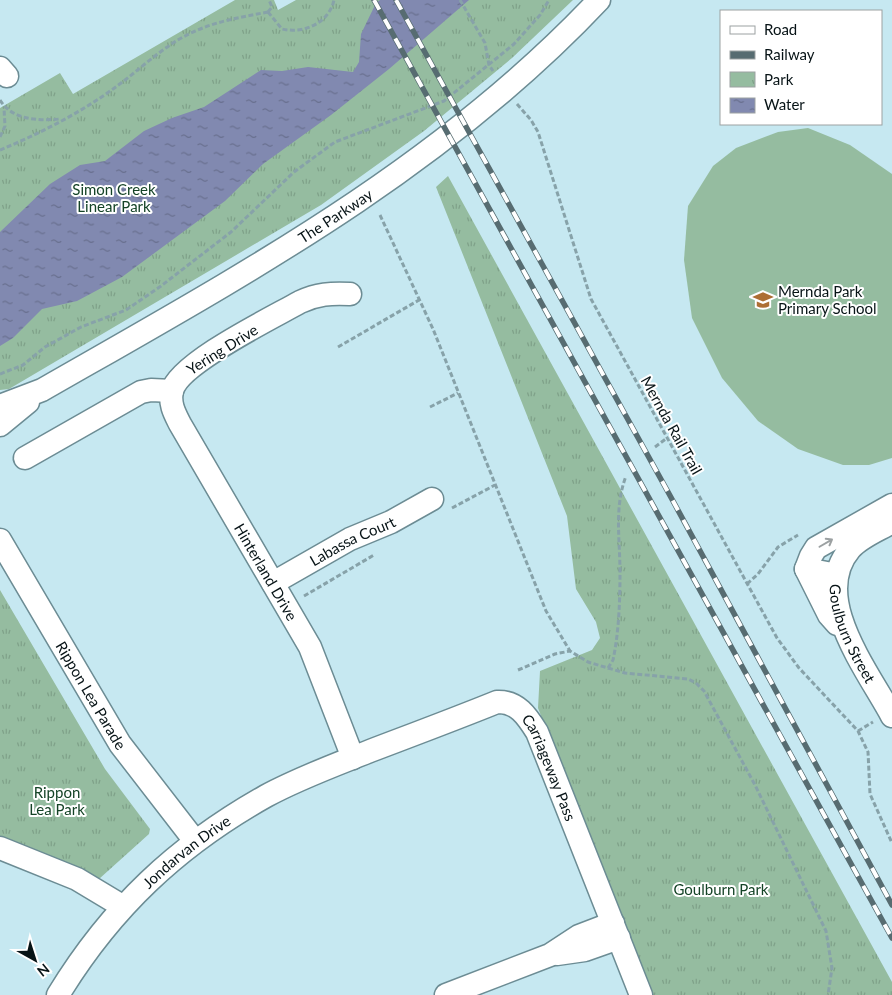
<svg xmlns="http://www.w3.org/2000/svg" width="892" height="995" font-family="Lato,sans-serif">
	<defs>
		<pattern id="park-tufts" width="24" height="20" patternUnits="userSpaceOnUse" patternTransform="scale(1.25)"><rect width="24" height="20" fill="#95bca0"/><path d="M3 7l-1-3M5 7V3M7 7l1-3M15 17l-1-3M17 17v-4M19 17l1-3" fill="none" stroke="#7fa189"/></pattern>
		<pattern id="water-ripples" width="26" height="14" patternUnits="userSpaceOnUse" patternTransform="scale(1.25)"><rect width="26" height="14" fill="#8189b0"/><path d="M2 4q2-2 4 0t4 0M15 11q2-2 4 0t4 0" fill="none" stroke="#686f8e"/></pattern>
	</defs>
	<rect width="100%" height="100%" fill="#c6e8f1"/>
	<g fill="url(#park-tufts)">
		<path d="M235,0H274L278,10L296,0H573L512,58L424,131L321,205L9,389L0,390V108L60,73L73,94Z"/>
		<path d="M448,176L892,982V995H650L538,708L540,671L592,650L600,638L596,622L576,589L567,516L436,187Z"/>
		<path d="M0,590L105,769L150,829L149,834L99,879L0,838Z"/>
	</g>
	<path fill="#95bca0" d="M808,128L850,145L892,174V458L869,465H843L798,449L758,421L722,378L692,318L684,260L688,206L713,166L736,148L778,132Z"/>
	<path fill="url(#water-ripples)" d="M380,0H469L389,69L331,115L263,164L225,201L122,277L77,301L42,309L13,338L0,346V232L50,184L80,165L105,161L144,131L172,118L204,107L261,70L282,71L308,67L353,72L359,62L361,34L376,3Z"/>
	<g fill="none" stroke-linecap="round" stroke-linejoin="round">
		<defs>
			<g id="minor">
				<path d="M0,68L7,76"/>
				<path id="s1" d="M350,294C331,293 317,294 300,302C272,318 179,363 172,391C169,404 175,414 180,424L310,647L353,758"/>
				<path id="s2" d="M0,406L42,390C241,276 440,169 599,0"/>
				<path d="M0,425L28,402"/>
				<path d="M25,458L141,392L151,390L172,391"/>
				<path id="s3" d="M892,522C879,530 860,537 850,549C809,597 868,671 892,716"/>
				<path id="s4" d="M0,540L120,744L195,841"/>
				<path d="M806,569L829,615L837,624"/>
				<path d="M837,575L806,569L811,556L816,548L892,505"/>
				<path id="s5" d="M273,583L350,539L391,522L432,499"/>
				<path d="M0,848L77,879L122,906"/>
				<path d="M557,954L585,950L619,938"/>
				<path id="s6" d="M58,995C111,908 177,846 266,796C299,778 335,765 370,751C412,735 455,719 497,702C517,701 527,716 537,732L641,995"/>
				<path d="M446,995L550,955L579,936L613,923"/>
			</g>
		</defs>
		<use href="#minor" stroke="#6c8c94" stroke-width="25"/>
		<g stroke="#87a2a9" stroke-width="3" stroke-dasharray="5 2.5" stroke-linecap="butt">
			<path d="M460,0L485,43L489,65L493,71"/>
			<path d="M268,12L282,29C304,34 329,23 334,0"/>
			<path d="M268,12L272,7L269,0"/>
			<path d="M0,100C12,120 38,121 60,119"/>
			<path d="M517,104L531,120L538,132L591,299L777,638L799,668L858,731L868,752L870,794L892,843"/>
			<path d="M0,137L5,126L4,108"/>
			<path d="M0,150C39,134 84,111 117,86C142,68 163,46 191,33C216,21 242,17 268,12"/>
			<path d="M380,215L433,329L546,611L570,651"/>
			<path d="M338,347L419,300"/>
			<path d="M0,374L23,365L45,347L81,327L126,310L161,286L231,232L294,172L335,142L444,101L514,44L540,15L549,0"/>
			<path d="M430,407L458,393"/>
			<path d="M655,447L667,438"/>
			<path d="M452,508L495,485"/>
			<path d="M747,584L758,574L778,547L798,535"/>
			<path d="M304,596L374,555"/>
			<path d="M608,668L625,673L688,679L696,683L704,691L755,785L826,931L832,968L828,995"/>
			<path d="M518,670L555,654L570,651L588,662L608,668L613,660C619,632 620,600 620,572C620,539 614,508 626,476"/>
			<path d="M858,731L873,722"/>
		</g>
		<use href="#minor" stroke="#fff" stroke-width="22"/>
		<defs>
			<g id="rail">
				<path d="M374,0L892,938"/>
				<path d="M396,0L673,501L892,905"/>
			</g>
		</defs>
		<use href="#rail" stroke="#576c71" stroke-width="5.5"/>
		<use href="#rail" stroke="#fff" stroke-width="4" stroke-dasharray="11" stroke-linecap="butt"/>
	</g>
	<defs><path id="oneway-shaft" d="M-6 0H5M1.5-3L5.5 0L1.5 3" fill="none" stroke-width="1.6" stroke-linecap="round" stroke-linejoin="round" transform="scale(1.25)"/></defs>
	<use stroke="#9ca1a2" href="#oneway-shaft" transform="translate(826 543) rotate(-30)"/>
	<defs>
		<symbol id="school-bare" viewBox="-9 -9 18 18"><path d="M0-5L7-2L0 1L-7-2ZM-4 1L0 2.5L4 1V4Q0 6-4 4Z" fill="#ad6e34" stroke="#fff" stroke-width="2.5" paint-order="stroke"/></symbol>
	</defs>
	<g fill-rule="evenodd">
		<use href="#school-bare" x="749" y="286" width="28" height="28"/>
	</g>
	<g text-anchor="middle" dominant-baseline="central" stroke-width="4" stroke-linejoin="round" paint-order="stroke">
		<g font-size="15" fill="#144326" stroke="#fff">
			<text x="114" y="189">Simon Creek<tspan x="114" dy="17">Linear Park</tspan></text>
			<text x="57" y="792">Rippon<tspan x="57" dy="17">Lea Park</tspan></text>
			<text x="721" y="889">Goulburn Park</text>
		</g>
		<g font-size="15" fill="#071316" stroke="#fff">
			<text stroke="none"><textPath href="#s2" startOffset="386">The Parkway</textPath></text>
			<text transform="translate(222 349) rotate(-32)">Yering Drive</text>
			<text transform="translate(672 425) rotate(61)">Mernda Rail Trail</text>
			<text stroke="none"><textPath href="#s5" startOffset="90">Labassa Court</textPath></text>
			<text stroke="none"><textPath href="#s1" startOffset="415">Hinterland Drive</textPath></text>
			<text stroke="none"><textPath href="#s3" startOffset="141">Goulburn Street</textPath></text>
			<text stroke="none"><textPath href="#s4" startOffset="180">Rippon Lea Parade</textPath></text>
			<text stroke="none"><textPath href="#s6" startOffset="631">Carriageway Pass</textPath></text>
			<text stroke="none"><textPath href="#s6" startOffset="194">Jondarvan Drive</textPath></text>
		</g>
		<g font-size="15" fill="#071316" stroke="#fff" text-anchor="start">
			<text x="778" y="291">Mernda Park<tspan x="778" dy="17">Primary School</tspan></text>
		</g>
	</g>
	<rect x="720" y="10" width="162" height="115" fill="#ffffff" stroke="#9ca1a2"/>
	<rect x="730" y="26" width="25" height="8" fill="#ffffff" stroke="#9ca1a2"/>
	<text x="764" y="35" font-size="15" fill="#071316">Road</text>
	<rect x="730" y="51" width="25" height="8" fill="#576c71" stroke="#9ca1a2"/>
	<text x="764" y="60" font-size="15" fill="#071316">Railway</text>
	<rect x="730" y="72" width="25" height="15" fill="url(#park-tufts)" stroke="#9ca1a2"/>
	<text x="764" y="85" font-size="15" fill="#071316">Park</text>
	<rect x="730" y="98" width="25" height="15" fill="url(#water-ripples)" stroke="#9ca1a2"/>
	<text x="764" y="110" font-size="15" fill="#071316">Water</text>
	<g transform="translate(35 960) rotate(141)" stroke="#ffffff" stroke-width="4" paint-order="stroke">
	<path d="M0-4L9 19L0 12L-9 19Z" fill="#071316"/>
	<text y="-8" font-size="14" font-weight="bold" text-anchor="middle" fill="#071316">N</text>
	</g>
</svg>
